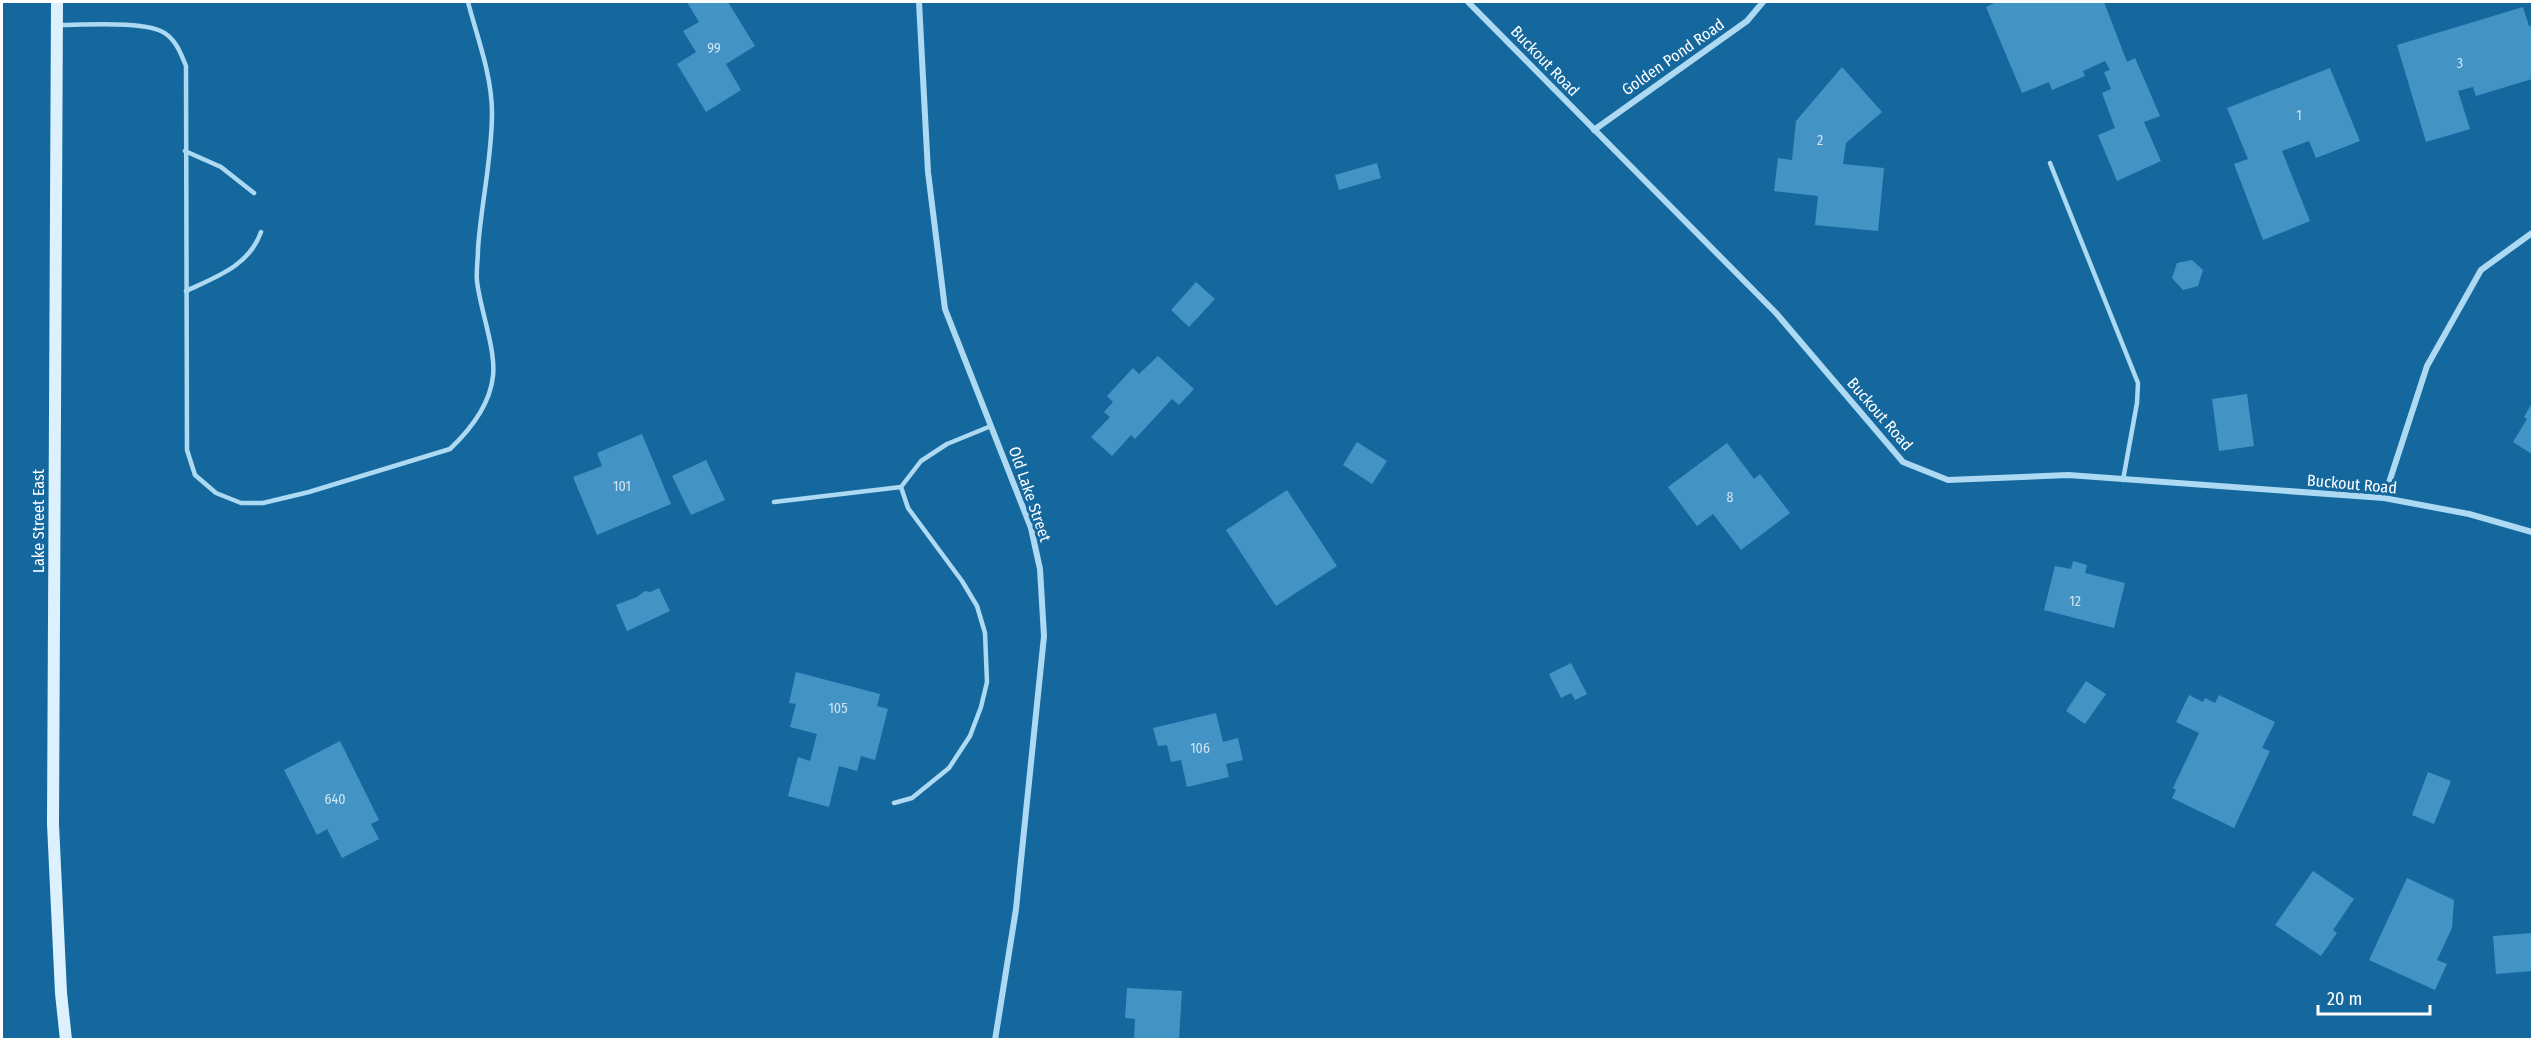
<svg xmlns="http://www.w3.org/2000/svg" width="2534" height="1041" font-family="'Fira Sans Condensed',sans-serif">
	<rect width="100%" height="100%" fill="#15689e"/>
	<g fill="#4394c5">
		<path d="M687,2H728L755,46L726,64L741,90L706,112L677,64L696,52L683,31L699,22Z"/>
		<path d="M1996,2H2104L2127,62L2135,58L2160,116L2144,122L2161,161L2117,181L2098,135L2115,128L2102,93L2111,89L2104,72L2110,70L2105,61L2083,71L2085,76L2052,90L2049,82L2022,93L1986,7Z"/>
		<path d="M2523,7L2529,26L2532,25V79L2476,96L2473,87L2458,91L2470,129L2426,142L2397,45Z"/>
		<path d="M1842,67L1882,112L1846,143L1843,164L1884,168L1878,231L1815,225L1818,196L1774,191L1778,158L1792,160L1796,121Z"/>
		<path d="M2330,68L2360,141L2316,158L2309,141L2282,151L2310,221L2263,240L2234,164L2248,159L2227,108Z"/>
		<path d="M1377,163L1381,178L1339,190L1335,175Z"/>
		<path d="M2192,260L2203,270L2198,286L2183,290L2172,278L2177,263Z"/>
		<path d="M1196,282L1215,299L1189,327L1171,310Z"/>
		<path d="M1158,356L1194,389L1179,405L1172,399L1135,439L1131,435L1112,456L1091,437L1110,417L1104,412L1113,402L1107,396L1133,368L1139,374Z"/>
		<path d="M2247,394L2254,446L2219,451L2212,399Z"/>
		<path d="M2532,403V454L2513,442L2527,419L2524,417Z"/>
		<path d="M642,434L671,504L597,535L573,477L602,466L597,453Z"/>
		<path d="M1357,442L1387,461L1372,484L1343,465Z"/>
		<path d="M1727,443L1754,479L1760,474L1790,513L1741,550L1713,514L1697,526L1668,487Z"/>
		<path d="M706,460L725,500L691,515L672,476Z"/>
		<path d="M1287,490L1337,566L1276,606L1226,530Z"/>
		<path d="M2073,561L2087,565L2085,573L2125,583L2114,628L2044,610L2055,566L2071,569Z"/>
		<path d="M659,588L670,611L627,631L616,605L637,597L645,591L650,592Z"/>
		<path d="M1571,663L1587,694L1575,700L1571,693L1561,698L1549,674Z"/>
		<path d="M796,672L880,694L877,706L888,709L875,760L861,756L857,771L839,766L829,807L788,796L798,757L810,761L817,734L790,727L796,704L789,703Z"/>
		<path d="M2086,681L2106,694L2085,724L2066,711Z"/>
		<path d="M2189,695L2203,702L2205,698L2215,703L2219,695L2275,722L2262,748L2270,751L2234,828L2172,798L2176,790L2173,788L2199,733L2176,722Z"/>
		<path d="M1216,713L1223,742L1238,738L1243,760L1226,764L1229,777L1187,787L1181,760L1171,762L1167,745L1158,746L1153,728Z"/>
		<path d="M340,741L379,820L371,824L379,839L342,858L327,829L317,835L284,770Z"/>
		<path d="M2428,772L2451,781L2434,824L2412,815Z"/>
		<path d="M2313,871L2354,899L2333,930L2337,933L2321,956L2275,925Z"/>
		<path d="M2407,878L2454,900L2452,928L2437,960L2447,964L2435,990L2369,960Z"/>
		<path d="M2532,933V971L2496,974L2493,936Z"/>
		<path d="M1127,988L1182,991L1179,1040H1134L1135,1019L1125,1018Z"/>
	</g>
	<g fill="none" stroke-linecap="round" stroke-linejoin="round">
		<g stroke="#add9f3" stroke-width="4.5">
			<path d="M58,25C81,25 149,20 166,34C177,42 181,54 186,66L187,450L195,475L216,493L241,503H263L309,492L450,449C470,430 490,405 493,376C496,349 480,309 477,281C476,271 478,260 478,249C481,204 492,159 492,113C492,75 477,37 468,2"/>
			<path d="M185,151L221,167L254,193"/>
			<path d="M2050,163L2138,383L2137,403L2123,480"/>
			<path d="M186,291C216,277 249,266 261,232"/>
			<path d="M774,502L901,487"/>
			<path d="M894,803L912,798L949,768L970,736L981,707L987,682L985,633L977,606L962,581L908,508L901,487L921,461L947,444L991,426"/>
		</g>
		<g stroke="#add9f3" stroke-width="6">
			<path d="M919,2L928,172L945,309L1031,528L1040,569L1044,636L1016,909L995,1040"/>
			<path d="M1468,2L1776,313L1903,462L1948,480L2068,475L2384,498L2469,514L2532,532"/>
			<path d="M1594,130L1747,21L1763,2"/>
			<path d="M2384,498L2427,366L2481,270L2532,233"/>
		</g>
		<path stroke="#ddf0fd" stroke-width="12" d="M57,2L53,824L61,993L66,1040"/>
	</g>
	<g text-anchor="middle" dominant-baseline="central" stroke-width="6" stroke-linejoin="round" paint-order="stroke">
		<g font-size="14" fill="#d0e4f0">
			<text x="714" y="48">99</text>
			<text x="2460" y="63">3</text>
			<text x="2299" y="115">1</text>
			<text x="1820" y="140">2</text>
			<text x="622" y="486">101</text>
			<text x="1730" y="497">8</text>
			<text x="2075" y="601">12</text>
			<text x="838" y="708">105</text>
			<text x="1200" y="748">106</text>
			<text x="335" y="799">640</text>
		</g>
		<g font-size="16" fill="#fff" stroke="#15689e">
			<text transform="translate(1673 57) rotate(-35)">Golden Pond Road</text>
			<text transform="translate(1545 61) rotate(46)">Buckout Road</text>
			<text transform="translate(1880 414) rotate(49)">Buckout Road</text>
			<text transform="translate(2352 484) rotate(5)">Buckout Road</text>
			<text transform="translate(1030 494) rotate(71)">Old Lake Street</text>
			<text transform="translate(38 521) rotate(-90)">Lake Street East</text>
		</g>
	</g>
	<rect width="2534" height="1041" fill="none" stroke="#ffffff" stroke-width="6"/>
	<path d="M2318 1005v9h112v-9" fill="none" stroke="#ffffff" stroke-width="3"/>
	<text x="2327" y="1005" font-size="18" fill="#ffffff" stroke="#15689e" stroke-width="4.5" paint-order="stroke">20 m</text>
</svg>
